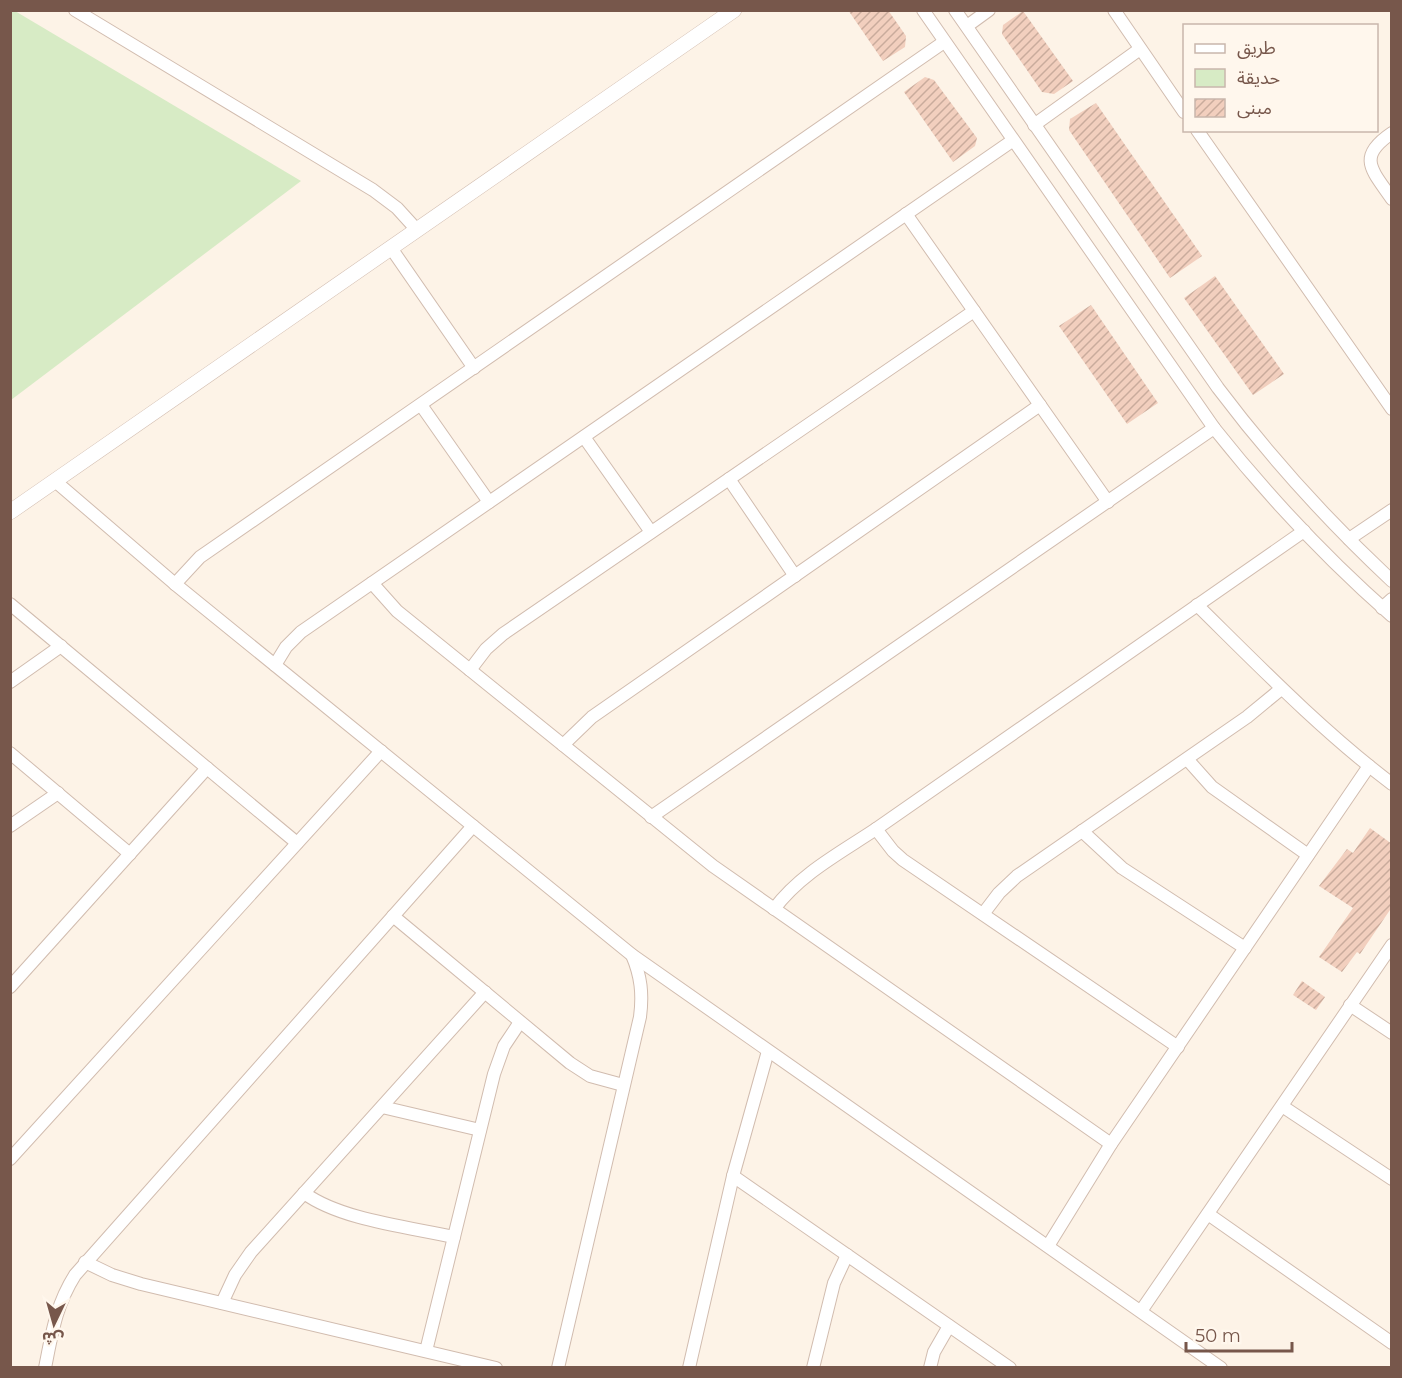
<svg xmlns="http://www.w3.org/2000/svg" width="1402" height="1378" font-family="Montserrat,'Noto Sans Arabic',sans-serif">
	<defs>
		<pattern id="building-hatch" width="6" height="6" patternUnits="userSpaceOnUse" patternTransform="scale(1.5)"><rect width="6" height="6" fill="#f2cfbe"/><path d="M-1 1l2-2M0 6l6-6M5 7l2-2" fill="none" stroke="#c9ab9c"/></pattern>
	</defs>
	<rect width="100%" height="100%" fill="#fdf3e7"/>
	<path fill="#d7ebc5" d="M15,11L301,181L11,400L10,11Z"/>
	<g fill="url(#building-hatch)">
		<path d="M848,10H888L906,36L905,47L883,61Z"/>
		<path d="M1023,11L1073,81L1054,94L1042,92L1002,34L1003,25Z"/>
		<path d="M925,77L934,80L977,138L975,146L953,162L904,92Z"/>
		<path d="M1096,103L1202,256L1170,278L1069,130L1070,119Z"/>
		<path d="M1215,276L1284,374L1253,395L1184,298Z"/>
		<path d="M1091,305L1158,403L1127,424L1059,326Z"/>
		<path d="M1370,828L1392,844V907L1360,954L1357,952L1342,972L1319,957L1353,908L1319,886L1347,849L1353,853Z"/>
		<path d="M1302,981L1325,997L1316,1010L1293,995Z"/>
	</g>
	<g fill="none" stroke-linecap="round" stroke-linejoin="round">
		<defs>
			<g id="minor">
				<path d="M75,10L373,190L397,208L417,230"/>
				<path d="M923,10L1214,428C1268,496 1327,559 1392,616"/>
				<path d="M955,10L1218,388C1270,457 1328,521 1392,581"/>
				<path d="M1114,10L1184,112"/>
				<path d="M967,26L989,10"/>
				<path d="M1034,125L1140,49"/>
				<path d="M1197,130L1392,409"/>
				<path d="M1392,133C1356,157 1372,170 1392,199"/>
				<path d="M906,214L1108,502"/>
				<path d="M391,248L474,368"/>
				<path d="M421,405L489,502"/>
				<path d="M584,437L651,532"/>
				<path d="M729,479L795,576"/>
				<path d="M55,481L175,584L632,955L1221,1368"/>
				<path d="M1349,539L1392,510"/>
				<path d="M372,583L397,611L713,866L1111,1144"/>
				<path d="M175,584L200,557L944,42"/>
				<path d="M10,604L297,843"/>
				<path d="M1197,605C1260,667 1321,730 1392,784"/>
				<path d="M1382,608L1392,599"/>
				<path d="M275,665L286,647L301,632L1012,141"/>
				<path d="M470,670L486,649L503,634L974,311"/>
				<path d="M10,682L61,646"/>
				<path d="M563,745L592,717L1040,405"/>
				<path d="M10,753L130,854"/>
				<path d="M1187,759L1212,787L1308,855"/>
				<path d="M651,817L1214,428"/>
				<path d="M10,826L58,793"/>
				<path d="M876,829L893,851L903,860L1178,1047"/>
				<path d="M1082,831L1122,868L1245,948"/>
				<path d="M774,909C800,874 840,853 876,829L1304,531"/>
				<path d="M983,914L999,893L1017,876L1247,717L1281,689"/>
				<path d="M393,916L570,1063L590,1076L623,1085"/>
				<path d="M10,987L207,768"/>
				<path d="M1350,1005L1392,1033"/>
				<path d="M1282,1106L1392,1179"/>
				<path d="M382,1107L480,1130"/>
				<path d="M10,1159L381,751"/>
				<path d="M733,1176L1010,1368"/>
				<path d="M304,1193C341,1220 409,1227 454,1237"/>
				<path d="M1208,1214L1392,1343"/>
				<path d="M1048,1246L1111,1144L1369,766"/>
				<path d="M85,1262L112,1275L141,1284L496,1368"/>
				<path d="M222,1303L235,1275L251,1252L485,992"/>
				<path d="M1141,1311L1392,945"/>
				<path d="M426,1351L494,1074L504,1046L520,1022"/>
				<path d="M45,1368C52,1333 56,1305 75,1275L473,826"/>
				<path d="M558,1368L640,1017C643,994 641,976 632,955"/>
				<path d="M689,1368L733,1176L768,1051"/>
				<path d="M813,1368L834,1283L847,1255"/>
				<path d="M930,1368L934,1352L949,1326"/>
			</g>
			<path id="tertiary" d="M10,512L734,10"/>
		</defs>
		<use href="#minor" stroke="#d1bcaf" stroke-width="14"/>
		<use href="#tertiary" stroke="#d1bcaf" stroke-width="16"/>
		<use href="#minor" stroke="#fff" stroke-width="12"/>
		<use href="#tertiary" stroke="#fff" stroke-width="15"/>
	</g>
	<rect width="1402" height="1378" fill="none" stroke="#77574b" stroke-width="24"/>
	<rect x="1183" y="24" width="195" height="108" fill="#fff7ed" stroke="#c9b7ac" stroke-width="1.5"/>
	<rect x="1195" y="44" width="30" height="9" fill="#ffffff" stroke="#c9b7ac" stroke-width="1.5"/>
	<text x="1237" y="54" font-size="18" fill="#77574b">طريق</text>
	<rect x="1195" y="69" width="30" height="18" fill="#d7ebc5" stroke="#c9b7ac" stroke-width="1.5"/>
	<text x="1237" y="84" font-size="18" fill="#77574b">حديقة</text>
	<rect x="1195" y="99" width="30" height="18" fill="url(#building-hatch)" stroke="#c9b7ac" stroke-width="1.5"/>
	<text x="1237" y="114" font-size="18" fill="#77574b">مبنى</text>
	<g transform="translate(54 1324) rotate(185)" stroke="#fff7ed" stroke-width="4.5" paint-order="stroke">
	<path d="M0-4.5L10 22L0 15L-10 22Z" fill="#77574b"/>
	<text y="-9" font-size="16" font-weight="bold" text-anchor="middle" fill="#77574b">ش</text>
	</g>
	<path d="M1186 1342v9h106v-9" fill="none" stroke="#77574b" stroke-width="3"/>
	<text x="1195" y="1342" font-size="18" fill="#77574b" stroke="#fff7ed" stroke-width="4.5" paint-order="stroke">50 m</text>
</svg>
